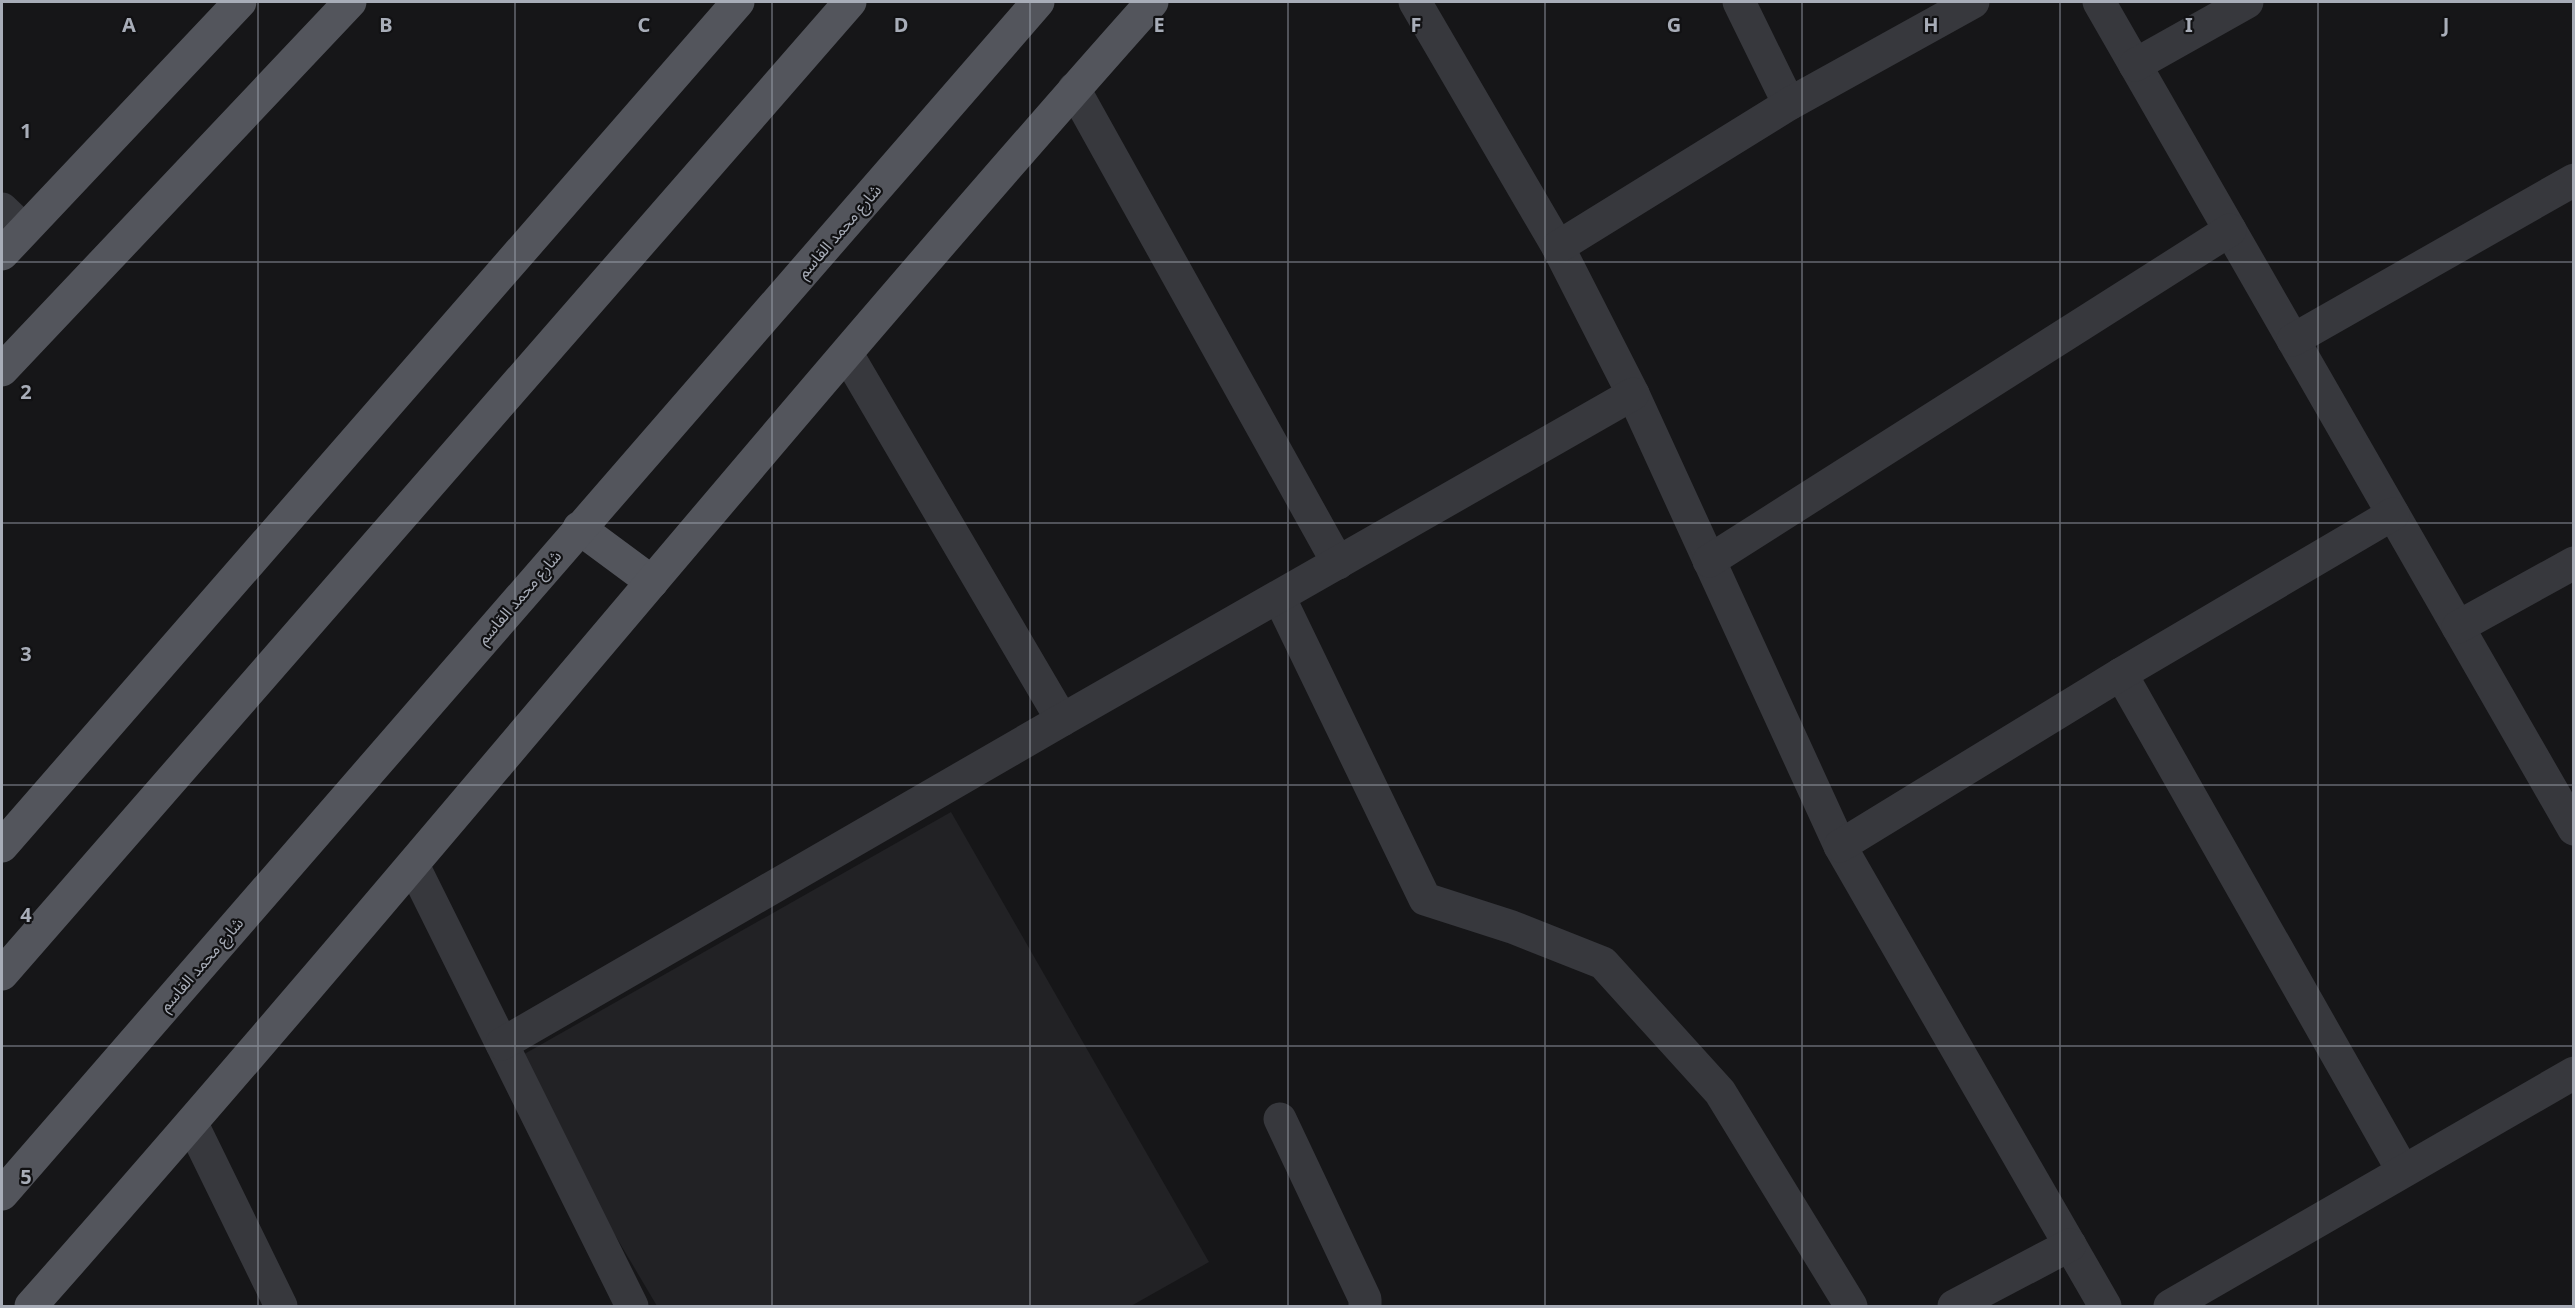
<svg xmlns="http://www.w3.org/2000/svg" width="2575" height="1308" font-family="'Noto Sans','Noto Sans Arabic',sans-serif">
	<rect width="100%" height="100%" fill="#161618"/>
	<path fill="#222225" d="M951,812L1209,1262L1131,1306H657L512,1061Z"/>
	<g fill="none" stroke-linecap="round" stroke-linejoin="round">
		<g stroke="#37383d" stroke-width="33">
			<path d="M1415,2L1558,247L1633,394L1840,846L2105,1306"/>
			<path d="M1739,2L1789,104"/>
			<path d="M2099,2L2574,829"/>
			<path d="M2135,65L2247,2"/>
			<path d="M1074,89L1338,563"/>
			<path d="M2,209L24,230"/>
			<path d="M1558,247L1789,104L1973,2"/>
			<path d="M2293,340L2574,180"/>
			<path d="M847,354L1062,720"/>
			<path d="M1709,561L2230,230"/>
			<path d="M1279,597L1425,899L1512,927L1603,963L1720,1092L1851,1306"/>
			<path d="M2458,627L2574,563"/>
			<path d="M2121,674L2403,1171"/>
			<path d="M1840,846L2121,674L2393,514"/>
			<path d="M413,865L632,1306"/>
			<path d="M502,1044L1062,720L1633,394"/>
			<path d="M1280,1119L1365,1299V1306"/>
			<path d="M192,1124L281,1306"/>
			<path d="M1954,1306L2070,1245"/>
			<path d="M2170,1306L2574,1073"/>
		</g>
		<g stroke="#53555c" stroke-width="33">
			<path d="M2,254L240,2"/>
			<path d="M2,370L350,2"/>
			<path d="M579,528L652,582"/>
			<path d="M2,846L738,2"/>
			<path d="M2,974L850,2"/>
			<path d="M2,1194L1038,2"/>
			<path d="M31,1306C411,877 771,430 1152,2"/>
		</g>
	</g>
	<path fill="none" stroke="#a8adb8" stroke-width="1.5" stroke-opacity="0.55" d="M258,2V1306M515,2V1306M772,2V1306M1030,2V1306M1288,2V1306M1545,2V1306M1802,2V1306M2060,2V1306M2318,2V1306M2,262H2574M2,523H2574M2,785H2574M2,1046H2574"/>
	<g text-anchor="middle" dominant-baseline="central" stroke-width="4.5" stroke-linejoin="round" paint-order="stroke">
		<g font-size="16" fill="#a8adb8" stroke="#111113">
			<text transform="translate(839 231) rotate(-49)">شارع محمد القاسم</text>
			<text transform="translate(519 597) rotate(-49)">شارع محمد القاسم</text>
			<text transform="translate(201 964) rotate(-49)">شارع محمد القاسم</text>
		</g>
	</g>
	<g font-size="20" text-anchor="middle" font-weight="bold" fill="#a8adb8" stroke="#111113" stroke-width="4.5" stroke-linejoin="round" paint-order="stroke">
		<text x="129" y="32">A</text>
		<text x="386" y="32">B</text>
		<text x="644" y="32">C</text>
		<text x="901" y="32">D</text>
		<text x="1159" y="32">E</text>
		<text x="1416" y="32">F</text>
		<text x="1674" y="32">G</text>
		<text x="1931" y="32">H</text>
		<text x="2189" y="32">I</text>
		<text x="2446" y="32">J</text>
		<text x="26" y="138">1</text>
		<text x="26" y="399">2</text>
		<text x="26" y="661">3</text>
		<text x="26" y="922">4</text>
		<text x="26" y="1184">5</text>
	</g>
	<rect width="2575" height="1308" fill="none" stroke="#a8adb8" stroke-width="6"/>
</svg>
